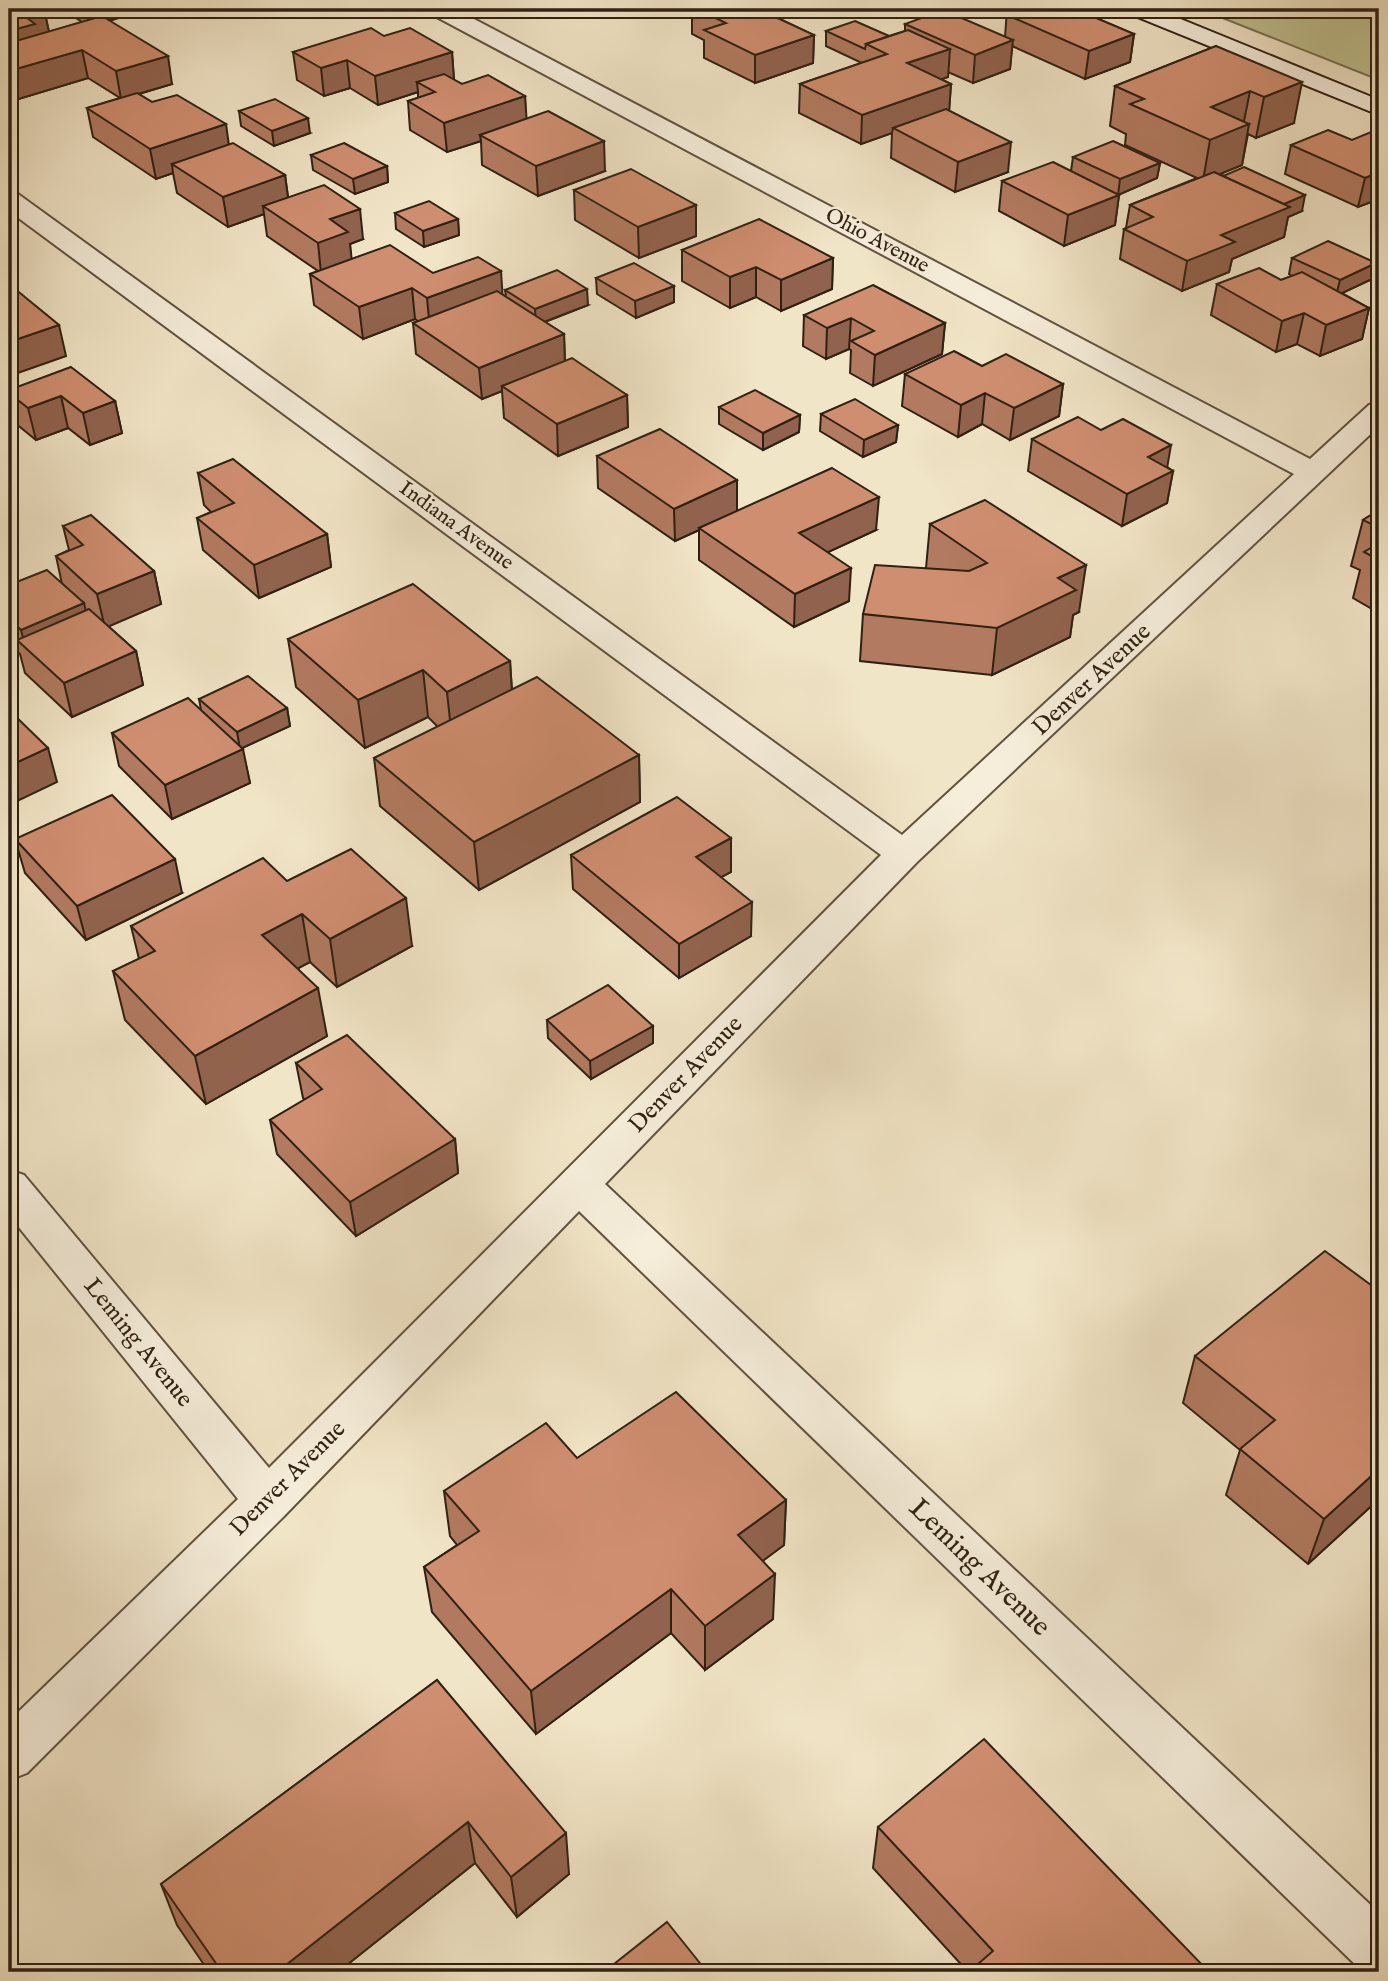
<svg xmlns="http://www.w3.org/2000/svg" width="1388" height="1981" font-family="'IM FELL English',serif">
	<rect width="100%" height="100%" fill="#f1e5c7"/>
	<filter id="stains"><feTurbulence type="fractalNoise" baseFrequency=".00286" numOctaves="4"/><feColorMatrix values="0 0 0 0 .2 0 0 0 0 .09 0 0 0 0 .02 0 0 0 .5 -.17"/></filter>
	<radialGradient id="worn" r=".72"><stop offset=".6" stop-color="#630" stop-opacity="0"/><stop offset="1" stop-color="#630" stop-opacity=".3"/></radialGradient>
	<path fill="#c1c291" stroke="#787252" stroke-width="2" d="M1200,9H1379V80Z"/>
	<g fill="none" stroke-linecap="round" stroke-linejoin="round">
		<defs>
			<path id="street" d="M428,9H455L1310,459L1369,405L1379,402V426L917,862L605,1184L1379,1913V1972L1360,1969L579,1211L285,1515L27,1773L9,1780V1721L238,1499L9,1215V1170L24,1175L269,1468L881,855L9,211V192L18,194L902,835L1294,474L431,14Z"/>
			<path id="secondary" d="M1127,9H1156L1379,100V115L1130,14Z"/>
		</defs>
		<use href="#street" stroke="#60523f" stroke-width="4"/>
		<use href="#secondary" stroke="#2f2112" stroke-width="4"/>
		<use href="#street" fill="#f6eedb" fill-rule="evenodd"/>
		<use href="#secondary" fill="#f6eedb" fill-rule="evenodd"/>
	</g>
	<g fill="#b27a60" stroke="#2f2112" stroke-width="2">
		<path d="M9,9H44L49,32L82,22L62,9H124L125,16L109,21L172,84L139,94L152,102L285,175L288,197L363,239L350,244L351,259L433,273L503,295L506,297L505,290L588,305L545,322L564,334L565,361L627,395L628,427L558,456L504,418L502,391L482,399L416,354L413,323L418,321L415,319L363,339L314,305L310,274L318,271L267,236L264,214L228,227L177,193L173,173L156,179L93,137L87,108L120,98L88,78L12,101L9,99Z"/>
		<path d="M692,9H780V19L814,35L813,63L755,83L704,58V40L692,34Z"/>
		<path d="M1007,9H1075L1134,34L1130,62L1085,79L1012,46L1010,69L973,83L948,72V77L941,79L951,84L949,111L1008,172L955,192L891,158L892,133L861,144L799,113L800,84L862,63L826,46V31L889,36L905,31V24L1005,37Z"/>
		<path d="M384,36L452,52L454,80L462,84L525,96L526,119L605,171L538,196L482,165L481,141L447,152L410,130L408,101L418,98V92L378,105L350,88L324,96L297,80L293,52Z"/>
		<path d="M1216,46L1294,123L1256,138L1248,134L1242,165L1220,174L1302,211L1288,217L1284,237L1232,259L1229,272L1182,291L1120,259L1124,229L1126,228L1130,205L1197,178L1125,145L1126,134L1110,126L1115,86Z"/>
		<path d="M239,111L310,133L274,146L241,126Z"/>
		<path d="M1379,136V199L1358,207L1285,174L1291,145L1352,140Z"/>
		<path d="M311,155L387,166L388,182L355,194L313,170Z"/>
		<path d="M1073,157L1160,163L1157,178L1118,195H1119L1115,225L1064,246L999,211L1002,181L1071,171Z"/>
		<path d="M574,190L696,205V236L639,258L575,220Z"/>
		<path d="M395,213L458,219L459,235L424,247L396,229Z"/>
		<path d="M682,250L833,258L832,289L781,311L756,297L730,308L682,281Z"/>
		<path d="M1292,258L1372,279L1342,293L1369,308L1362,339L1320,356L1297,344L1276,352L1211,315L1217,284L1281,280L1292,276L1289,274Z"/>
		<path d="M596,278L674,286V302L636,318L597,294Z"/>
		<path d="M804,315L945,323L942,354L873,386L850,373L851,350L849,349L826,359L803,346Z"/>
		<path d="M982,366L1063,384L1059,416L1010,440L982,424L958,437L902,406L905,374Z"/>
		<path d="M9,390L115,401L122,433L90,445L68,428L36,440L15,423L9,399Z"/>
		<path d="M719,407L800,415L799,432L763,450L719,424Z"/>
		<path d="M821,414L898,425L896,442L863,457L820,431Z"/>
		<path d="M1032,439L1167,467L1173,471L1167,503L1122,526L1028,471Z"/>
		<path d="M597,456L737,480V511L876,530L828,552L849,601L794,627L699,560V530L675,541L598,488Z"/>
		<path d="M198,473L327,534L331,567L259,598L203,550L197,518L211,512L204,505Z"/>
		<path d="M1379,510V613L1353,598L1360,570L1351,566L1363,520Z"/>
		<path d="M930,524L1079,612L1073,615L1070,637L992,675L860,661L863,614L926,568Z"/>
		<path d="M63,526L154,571L161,604L108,626L136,651L143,685L72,717L25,673L20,654L9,644V585L62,584L56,556L69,550Z"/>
		<path d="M288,639L510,661L512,690L639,755L640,802L479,890L380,806L374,758L438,727L428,717L365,748L296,687Z"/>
		<path d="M199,699L287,708L290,726L242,748L250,783L172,819L119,766L112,733L201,710Z"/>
		<path d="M731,838V872L721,877L751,936L679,978L573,889L571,855Z"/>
		<path d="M15,839L182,893L86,940L25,873Z"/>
		<path d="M287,881L412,946L337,987L310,962L298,968L327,1036L206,1104L125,1020L113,971L139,959L131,926Z"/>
		<path d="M547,1020L653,1026V1043L591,1079L548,1038Z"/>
		<path d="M296,1063L455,1139L458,1173L356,1236L277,1154L270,1120L305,1100L303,1098Z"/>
		<path d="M1195,1356L1379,1499L1308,1564L1226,1495L1240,1450L1183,1403Z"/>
		<path d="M577,1458L786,1500L784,1545L762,1561L773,1619L705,1670L671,1633L536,1734L432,1612L424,1567L457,1545L450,1536L444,1491Z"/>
		<path d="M437,1680L569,1874L517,1917L475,1863L338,1972H209L177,1925L161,1884Z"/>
		<path d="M878,1827L1209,1972H968L873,1868Z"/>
	</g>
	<g fill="#91634e" stroke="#2f2112" stroke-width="2">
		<path d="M44,9L50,37L9,61V31L23,15Z"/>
		<path d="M86,9H124L125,16L89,26Z"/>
		<path d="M755,9H780V27Z"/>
		<path d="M1134,34L1130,62L1085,79L1089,51Z"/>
		<path d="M814,35L813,63L755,83V55Z"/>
		<path d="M1013,40L1010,69L973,83L975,55Z"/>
		<path d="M950,49L948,77L905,92L907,63Z"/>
		<path d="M82,50L88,78L12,101L9,88V71Z"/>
		<path d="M452,52L454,80L417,82L418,92L378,105L375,76Z"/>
		<path d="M168,56L172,84L121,99L116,71Z"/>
		<path d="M347,60L350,88L324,96L321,68Z"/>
		<path d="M1302,82L1294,123L1256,138L1264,97Z"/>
		<path d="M951,84L949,113L893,128L892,133L861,144L862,115Z"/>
		<path d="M1250,91L1243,126L1249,124L1242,165L1203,181L1210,140L1211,107Z"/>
		<path d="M525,96L527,125L480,135L481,141L447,152L444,123Z"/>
		<path d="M308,118L310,133L274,146L272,131Z"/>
		<path d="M226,124L230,153L172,164L173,173L156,179L150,149Z"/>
		<path d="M604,141L605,171L538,196L536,166Z"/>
		<path d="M1011,142L1008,172L955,192L958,162Z"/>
		<path d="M1160,163L1157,178L1118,195L1120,179Z"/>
		<path d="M387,166L388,182L355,194L353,179Z"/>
		<path d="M1379,172V199L1358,207L1365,178Z"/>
		<path d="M285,175L289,205L263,206L264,214L228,227L223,197Z"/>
		<path d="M1119,195L1115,225L1064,246L1068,215Z"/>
		<path d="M1305,195L1302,211L1288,217L1284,237L1232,259L1229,272L1182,291L1187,261L1221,235L1275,208Z"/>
		<path d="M696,205V236L639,258L638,227Z"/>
		<path d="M360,209L363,239L350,244L352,262L321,273L318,243L330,219Z"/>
		<path d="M458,219L459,235L424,247L423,231Z"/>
		<path d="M833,258L832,289L781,311V280Z"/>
		<path d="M1376,263L1372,279L1336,296L1340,280Z"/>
		<path d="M756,267V297L730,308V277Z"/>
		<path d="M501,271L503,302L430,329L427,298Z"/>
		<path d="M674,286V302L636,318L635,301Z"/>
		<path d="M412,288L415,319L363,339L359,307Z"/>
		<path d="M587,289L588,305L536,325L535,309Z"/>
		<path d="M1369,308L1362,339L1320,356L1326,325Z"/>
		<path d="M1304,313L1297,344L1276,352L1282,321Z"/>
		<path d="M851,318L849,349L826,359L827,328Z"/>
		<path d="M945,323L942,354L873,386L875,355Z"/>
		<path d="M59,325L66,356L9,376V342Z"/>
		<path d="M564,334L565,366L502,386V391L482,399L479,368Z"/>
		<path d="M1063,384L1059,416L1010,440L1014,408Z"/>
		<path d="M985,393L982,424L958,437L961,405Z"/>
		<path d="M627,395L628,427L558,456L557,424Z"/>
		<path d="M61,396L68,428L36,440L28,408Z"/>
		<path d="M115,401L122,433L90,445L83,413Z"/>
		<path d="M800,415L799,432L763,450V433Z"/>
		<path d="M898,425L896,442L863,457L864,440Z"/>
		<path d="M1171,445L1166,474L1173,471L1167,503L1122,526L1127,494L1148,457Z"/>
		<path d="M12,449L16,466L9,469V451Z"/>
		<path d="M737,480V513L699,528V530L675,541L674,509Z"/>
		<path d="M879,497L876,530L798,566L799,533Z"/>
		<path d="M327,534L331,567L259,598L254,565Z"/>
		<path d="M1086,565L1079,612L1073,615L1070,637L992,675L997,628L1058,578Z"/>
		<path d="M851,568L849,601L794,627L795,594Z"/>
		<path d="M154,571L161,604L105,628L97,594Z"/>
		<path d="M84,603L92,637L26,648L21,630Z"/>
		<path d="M136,651L143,685L72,717L64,683Z"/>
		<path d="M510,661L513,709L452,739L447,692Z"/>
		<path d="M423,670L428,717L365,748L358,700Z"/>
		<path d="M287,708L290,726L240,749L237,732Z"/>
		<path d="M48,748L57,782L9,805V766Z"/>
		<path d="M243,749L250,783L172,819L165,785Z"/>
		<path d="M639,755L640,802L479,890L474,842Z"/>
		<path d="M731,838V872L696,891V857Z"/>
		<path d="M175,859L182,893L86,940L77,906Z"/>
		<path d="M406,898L412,946L337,987L330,939Z"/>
		<path d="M752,902L751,936L679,978V944Z"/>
		<path d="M302,914L310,962L271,983L262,935Z"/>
		<path d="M318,988L327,1036L206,1104L195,1056Z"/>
		<path d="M653,1026V1043L591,1079L590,1061Z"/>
		<path d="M455,1139L458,1173L356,1236L350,1202Z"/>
		<path d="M1379,1469V1499L1308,1564L1324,1519Z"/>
		<path d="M786,1500L784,1545L737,1580L738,1535Z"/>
		<path d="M9,1509L16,1527L9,1531Z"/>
		<path d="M775,1574L773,1619L705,1670V1626Z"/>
		<path d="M671,1589V1633L536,1734L531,1691Z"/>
		<path d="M468,1822L475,1863L338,1972H277Z"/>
		<path d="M566,1833L569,1874L517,1917L511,1877Z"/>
	</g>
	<g fill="#cf8e70" stroke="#2f2112" stroke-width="2">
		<path d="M9,9H44L23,15L35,24L9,31Z"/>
		<path d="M697,9H758L814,35L755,55L704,30L726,23Z"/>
		<path d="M1024,9H1075L1134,34L1089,51L1007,15Z"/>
		<path d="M943,10L1013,40L975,55L905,24Z"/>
		<path d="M102,16L168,56L116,71L82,50L9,71V43Z"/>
		<path d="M855,21L889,36L866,44L865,49L826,31Z"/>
		<path d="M371,28L384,36L410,28L452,52L375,76L347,60L321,68L293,52Z"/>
		<path d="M908,30L950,49L907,63L951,84L862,115L800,84L887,54L866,44Z"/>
		<path d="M1216,46L1302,82L1264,97L1250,91L1211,107L1249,124L1210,140L1130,104L1144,99L1115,86Z"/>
		<path d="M444,74L462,84L488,75L525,96L444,123L408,101L435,92L417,82Z"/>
		<path d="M137,93L152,102L177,95L226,124L150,149L87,108Z"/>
		<path d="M275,99L308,118L272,131L239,111Z"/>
		<path d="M946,109L1011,142L958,162L893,128Z"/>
		<path d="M548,111L604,141L536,166L480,135Z"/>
		<path d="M1328,130L1352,140L1371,132L1379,136V172L1365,178L1291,145Z"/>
		<path d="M1113,141L1160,163L1120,179L1073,157Z"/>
		<path d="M233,143L285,175L223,197L172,164Z"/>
		<path d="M344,143L387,166L353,179L311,155Z"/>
		<path d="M1053,162L1119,195L1068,215L1002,181Z"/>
		<path d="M1244,167L1305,195L1284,204L1223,176Z"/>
		<path d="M631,169L696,205L638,227L574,190Z"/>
		<path d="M1214,172L1290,207L1221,235L1235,242L1187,261L1124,229L1153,217L1130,205Z"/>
		<path d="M324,185L360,209L330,219L348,232L318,243L263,206Z"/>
		<path d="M429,201L458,219L423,231L395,213Z"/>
		<path d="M759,219L833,258L781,280L756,267L730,277L682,250Z"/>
		<path d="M1328,241L1376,263L1340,280L1292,258Z"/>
		<path d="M390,245L433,273L478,257L501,271L427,298L412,288L359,307L310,274Z"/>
		<path d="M634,263L674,286L635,301L596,278Z"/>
		<path d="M1259,268L1281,280L1302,272L1369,308L1326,325L1304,313L1282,321L1217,284Z"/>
		<path d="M557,270L587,289L535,309L505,290Z"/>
		<path d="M9,284L59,325L9,342Z"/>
		<path d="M873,285L945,323L875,355L851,341L874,331L851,318L827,328L804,315Z"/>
		<path d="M497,291L564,334L479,368L413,323Z"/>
		<path d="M954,351L982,366L1006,354L1063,384L1014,408L985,393L961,405L905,374Z"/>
		<path d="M572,358L627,395L557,424L502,386Z"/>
		<path d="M71,367L115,401L83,413L61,396L28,408L9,393V390Z"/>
		<path d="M755,390L800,415L763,433L719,407Z"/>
		<path d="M855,399L898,425L864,440L821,414Z"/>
		<path d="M1078,417L1101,430L1123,419L1171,445L1148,457L1173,471L1127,494L1032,439Z"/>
		<path d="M660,429L737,480L674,509L597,456Z"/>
		<path d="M233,459L327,534L254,565L197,518L234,503L198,473Z"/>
		<path d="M832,468L879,497L799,533L851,568L795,594L699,528Z"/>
		<path d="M985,500L1086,565L1058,578L1076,590L997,628L863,614L875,565L969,571L987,563L930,524Z"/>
		<path d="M1379,510V528L1363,520Z"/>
		<path d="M91,515L154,571L97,594L56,556L83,545L63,526Z"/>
		<path d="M1379,543V560L1364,552Z"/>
		<path d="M47,570L84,603L21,630L9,618V585Z"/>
		<path d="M413,584L510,661L447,692L423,670L358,700L288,639Z"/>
		<path d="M89,609L136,651L64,683L17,640Z"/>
		<path d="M248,676L287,708L237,732L199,699Z"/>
		<path d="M537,677L639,755L474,842L374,758Z"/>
		<path d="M188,698L243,749L165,785L112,733Z"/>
		<path d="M9,710L48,748L9,766Z"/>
		<path d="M112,795L175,859L77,906L15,839Z"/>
		<path d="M677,797L731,838L696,857L752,902L679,944L571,855Z"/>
		<path d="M351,849L406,898L330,939L302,914L262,935L318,988L195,1056L113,971L155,951L131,926L263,858L287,881Z"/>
		<path d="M608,985L653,1026L590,1061L547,1020Z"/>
		<path d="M347,1035L455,1139L350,1202L270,1120L322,1089L296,1063Z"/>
		<path d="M1325,1251L1379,1291V1469L1324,1519L1240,1449L1275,1420L1195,1356Z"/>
		<path d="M676,1392L786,1500L738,1535L775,1574L705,1626L671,1589L531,1691L424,1567L479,1531L444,1491L546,1423L577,1458Z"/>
		<path d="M437,1680L566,1833L511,1877L468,1822L277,1972H222L161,1884Z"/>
		<path d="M984,1739L1209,1972H973L971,1970L993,1951L878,1827Z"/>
		<path d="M667,1922L707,1972H604Z"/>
	</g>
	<g text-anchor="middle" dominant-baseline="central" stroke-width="5" stroke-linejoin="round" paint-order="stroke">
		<g font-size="21" fill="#2f2112" stroke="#f6eedb">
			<text transform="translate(877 241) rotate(28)">Ohio Avenue</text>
			<text transform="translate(456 526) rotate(36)">Indiana Avenue</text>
		</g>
		<g font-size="24" fill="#2f2112" stroke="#f6eedb">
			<text transform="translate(1092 680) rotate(-43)">Denver Avenue</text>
			<text transform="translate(686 1075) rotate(-46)">Denver Avenue</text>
			<text transform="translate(138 1343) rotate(51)">Leming Avenue</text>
			<text transform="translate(288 1479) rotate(-45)">Denver Avenue</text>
		</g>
		<g font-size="28" fill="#2f2112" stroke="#f6eedb">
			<text transform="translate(979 1568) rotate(44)">Leming Avenue</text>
		</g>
	</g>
	<rect width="1388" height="1981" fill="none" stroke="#f1e5c7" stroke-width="35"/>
	<rect x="10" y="10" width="1367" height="1960" fill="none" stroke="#2f2112" stroke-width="3.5"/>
	<rect x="18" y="18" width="1353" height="1946" fill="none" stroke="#2f2112" stroke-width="2"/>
	<rect width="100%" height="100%" filter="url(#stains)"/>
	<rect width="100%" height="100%" fill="url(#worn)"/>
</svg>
